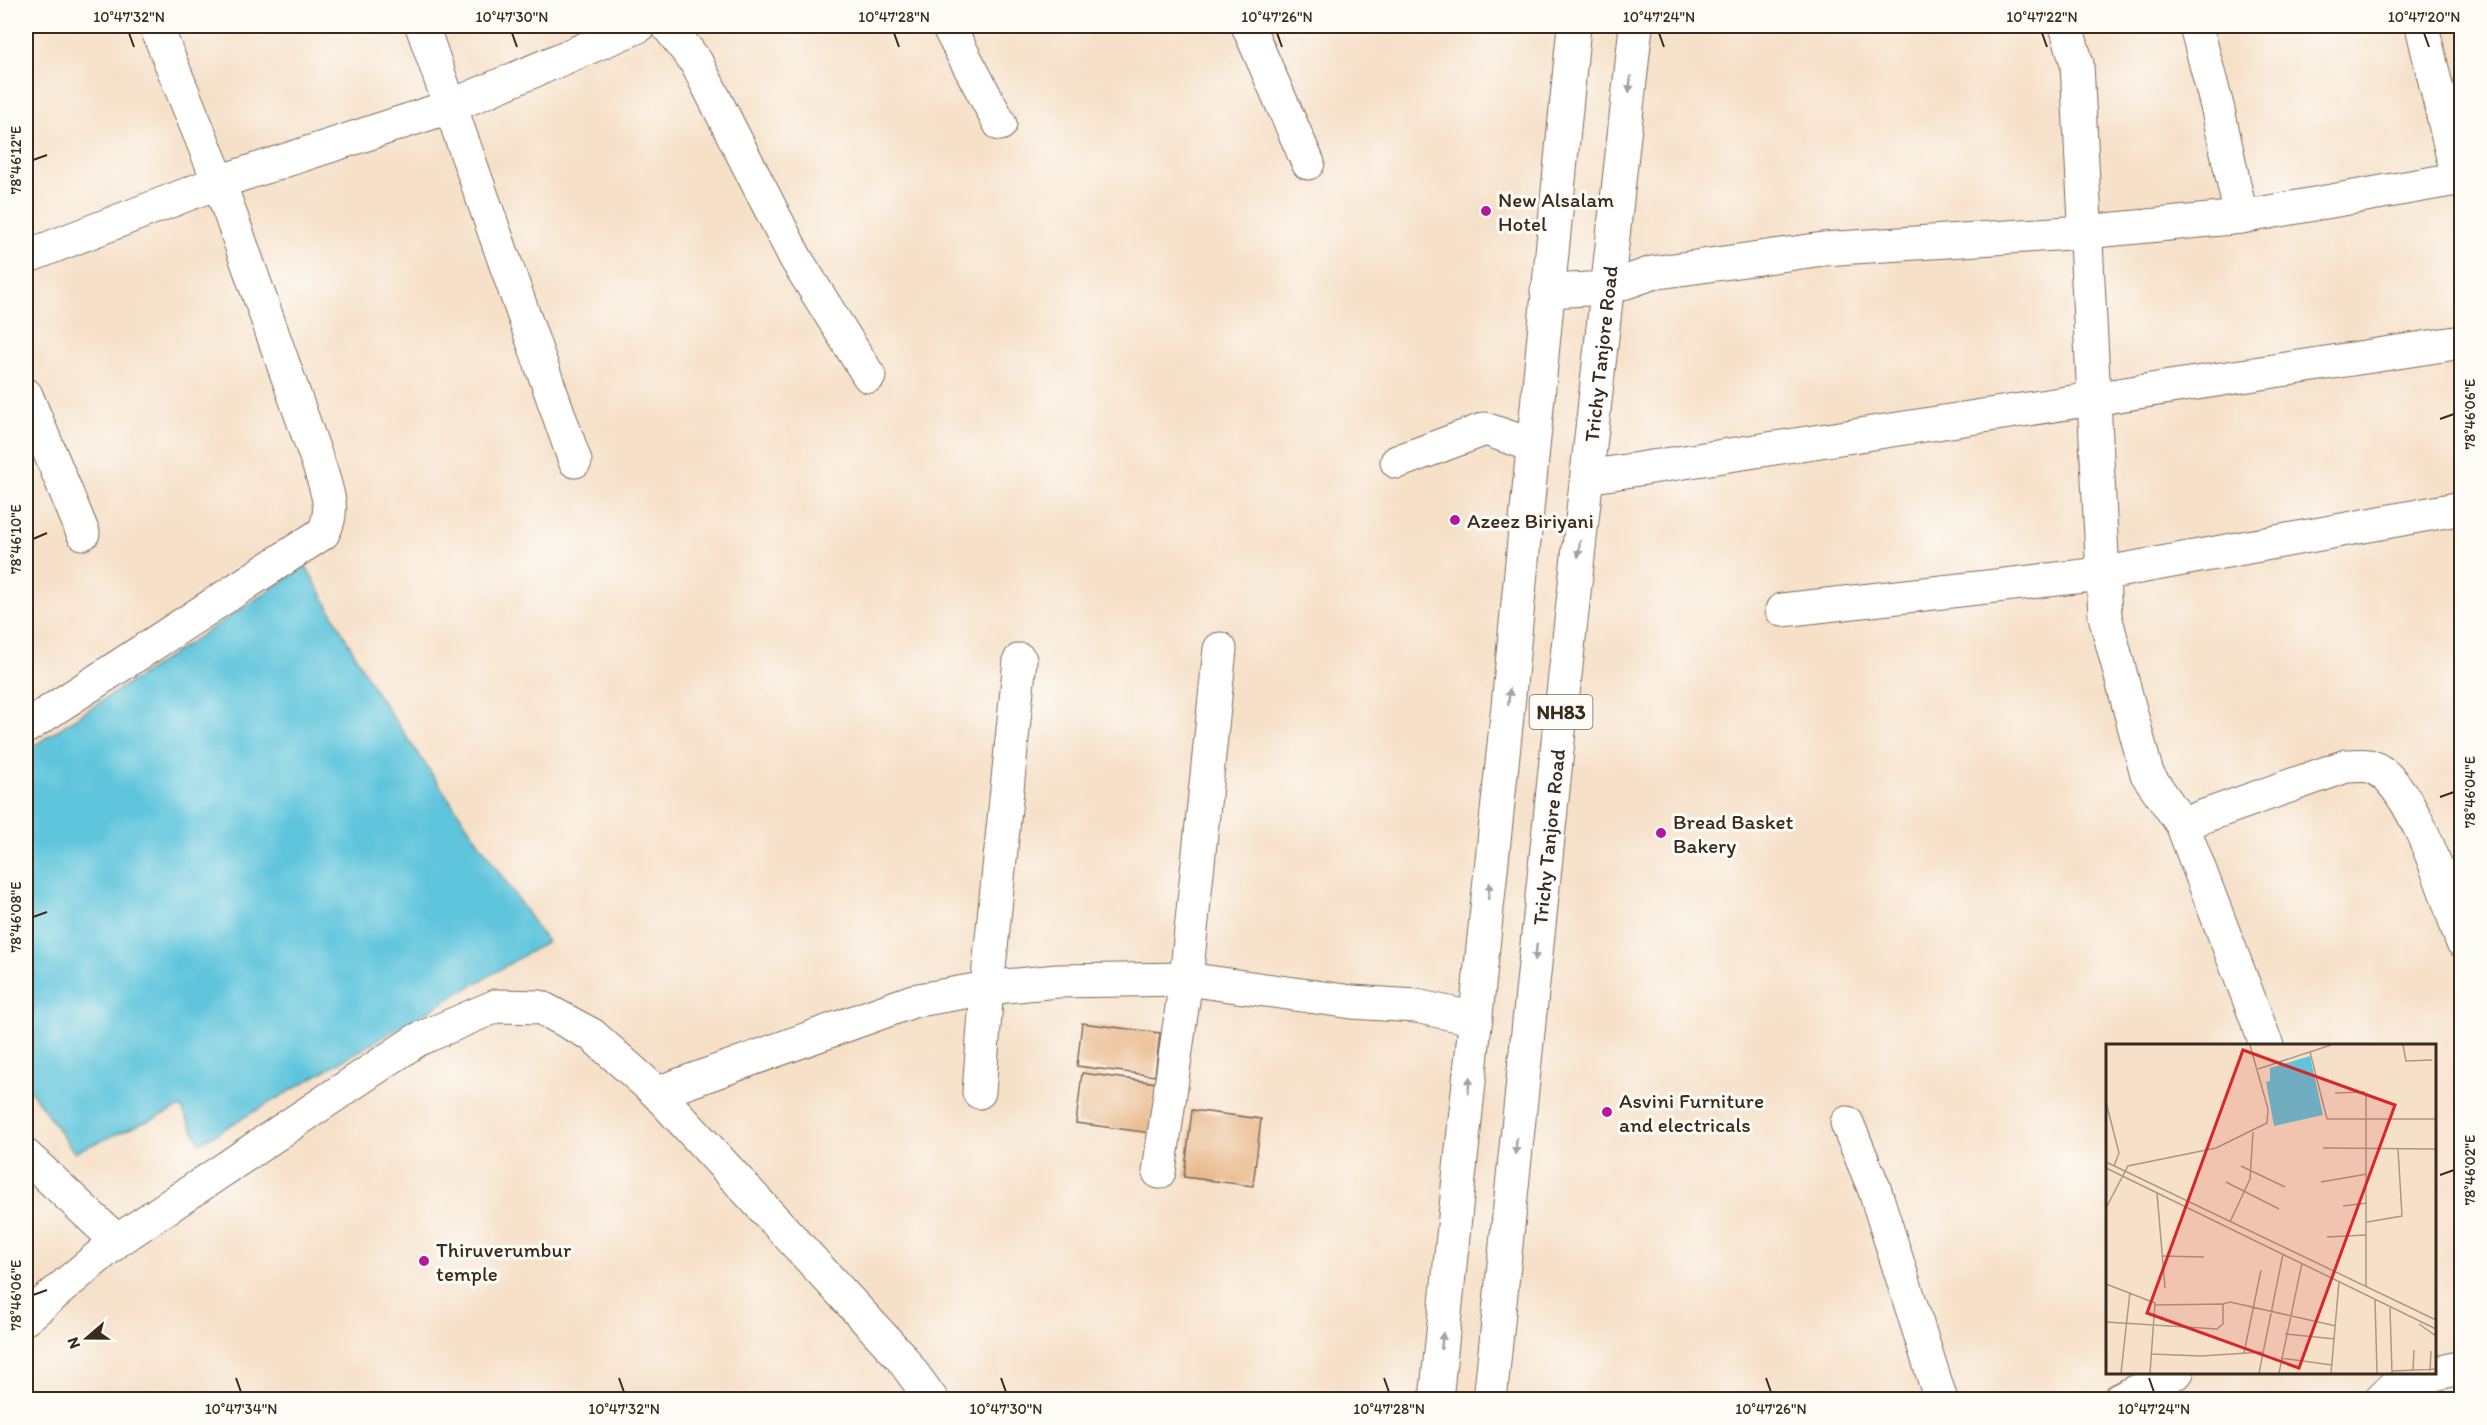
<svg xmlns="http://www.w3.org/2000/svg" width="2487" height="1425" font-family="Itim,sans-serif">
	<rect width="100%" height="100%" fill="#fdfcf7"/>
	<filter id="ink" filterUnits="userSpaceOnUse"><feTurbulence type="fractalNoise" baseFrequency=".0167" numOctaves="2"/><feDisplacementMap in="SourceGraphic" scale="12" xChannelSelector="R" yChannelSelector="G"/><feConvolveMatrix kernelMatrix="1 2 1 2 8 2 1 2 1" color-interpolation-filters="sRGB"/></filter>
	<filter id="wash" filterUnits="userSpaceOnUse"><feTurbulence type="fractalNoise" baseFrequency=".008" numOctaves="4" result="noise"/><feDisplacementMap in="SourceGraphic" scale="24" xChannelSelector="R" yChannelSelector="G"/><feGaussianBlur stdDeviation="1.35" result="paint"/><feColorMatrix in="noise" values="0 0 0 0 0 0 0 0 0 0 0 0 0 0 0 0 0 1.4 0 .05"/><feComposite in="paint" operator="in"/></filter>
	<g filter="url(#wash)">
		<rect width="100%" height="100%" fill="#f6e0c8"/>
		<path fill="#5ec5dc" stroke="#4c787d" stroke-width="1.5" d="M306,566L375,691L547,942L200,1143L181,1107L74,1152L26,1084V751Z"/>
		<g id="blocks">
			<g fill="#e8b585">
				<path d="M1082,1023L1160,1033L1155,1076L1077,1066Z"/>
				<path d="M1082,1073L1157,1083L1151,1133L1076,1123Z"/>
				<path d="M1192,1110L1261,1119L1253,1186L1184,1177Z"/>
			</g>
		</g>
	</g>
	<g filter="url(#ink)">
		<use href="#blocks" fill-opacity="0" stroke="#7c6a5a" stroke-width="1.5"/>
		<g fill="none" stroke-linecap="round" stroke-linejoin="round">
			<defs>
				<g id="street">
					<path d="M422,26L575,461"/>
					<path d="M668,26L696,62L796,259L869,376"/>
					<path d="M948,26L1000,124"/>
					<path d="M1248,26L1308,163"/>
					<path d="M2066,26L2077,64L2105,616L2147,774L2182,824L2346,766C2353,766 2363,765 2369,766C2413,777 2448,902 2462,941"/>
					<path d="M2196,26L2218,110L2241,217"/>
					<path d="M2422,26L2458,179"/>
					<path d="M26,257L219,182L449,107L639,26"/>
					<path d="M1547,291L1609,288L1652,273L1823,249L2085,232L2241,217L2462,178"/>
					<path d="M26,395L83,533"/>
					<path d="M1397,462L1485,429L1532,445"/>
					<path d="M1587,477L2462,342"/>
					<path d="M1782,610L2101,574L2462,508"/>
					<path d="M26,727L323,533C335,511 328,494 321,471L219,182L156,26"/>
					<path d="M2182,824L2267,1046"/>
					<path d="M979,1092L987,988L1020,660"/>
					<path d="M657,1093L913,1001L987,988L1057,981L1186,979L1352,1002L1416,1006L1476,1019"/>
					<path d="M1847,1123L1874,1188L1941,1400"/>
					<path d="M26,1156L117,1241"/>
					<path d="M1159,1172L1186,979L1220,649"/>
					<path d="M26,1318L117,1241L417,1040L496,1006L540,1007L592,1035L657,1093L900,1356L932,1400"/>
					<path d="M2119,1400L2177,1372"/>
					<path d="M2380,1400L2396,1384L2462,1367"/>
				</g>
				<g id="highway">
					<path d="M1436,1400L1508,706L1574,26"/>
					<path id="s1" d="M1490,1400L1561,712L1636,26"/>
				</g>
			</defs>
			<use href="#street" stroke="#7c6a5a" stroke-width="35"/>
			<use href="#highway" stroke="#7c6a5a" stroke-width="35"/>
			<use href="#street" stroke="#fff" stroke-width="33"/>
			<use href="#highway" stroke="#fff" stroke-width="33"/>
		</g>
		<defs><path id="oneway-solid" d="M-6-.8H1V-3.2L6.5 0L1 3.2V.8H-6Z" transform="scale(1.5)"/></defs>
		<g fill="#a79f9a">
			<use href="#oneway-solid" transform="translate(1630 84) rotate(96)"/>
			<use href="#oneway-solid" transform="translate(1579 549) rotate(96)"/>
			<use href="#oneway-solid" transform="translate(1509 697) rotate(-85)"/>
			<use href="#oneway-solid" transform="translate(1489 891) rotate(-84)"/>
			<use href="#oneway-solid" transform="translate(1536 952) rotate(96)"/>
			<use href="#oneway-solid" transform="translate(1469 1085) rotate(-84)"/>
			<use href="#oneway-solid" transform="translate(1516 1146) rotate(96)"/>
			<use href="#oneway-solid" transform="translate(1442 1341) rotate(-84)"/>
		</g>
	</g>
	<path fill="none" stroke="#3b2a1e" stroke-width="2" d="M129,33L134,47M512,33L517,47M894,33L899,47M1277,33L1282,47M1659,33L1664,47M2042,33L2047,47M2424,33L2429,47M33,160L47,155M2440,419L2454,414M33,539L47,533M2440,797L2454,792M33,917L47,912M2440,1175L2454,1170M33,1295L47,1290M236,1378L241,1392M619,1378L624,1392M1001,1378L1006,1392M1384,1378L1389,1392M1766,1378L1771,1392M2149,1378L2154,1392"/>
	<g fill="#b5179e" stroke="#fdfcf7" stroke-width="2">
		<circle cx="1486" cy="211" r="6"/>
		<circle cx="1455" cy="520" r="6"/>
		<circle cx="1661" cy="833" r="6"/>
		<circle cx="1607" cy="1112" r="6"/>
		<circle cx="424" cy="1261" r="6"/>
	</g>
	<g text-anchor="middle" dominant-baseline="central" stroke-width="6" stroke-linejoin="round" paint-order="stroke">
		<rect fill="#fdfcf7" stroke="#75695f" stroke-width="1.5" x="1529.5" y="695" width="63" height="34" rx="4.5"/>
		<g font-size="20" font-weight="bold" fill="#3b2a1e">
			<text x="1561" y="712">NH83</text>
		</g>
		<g font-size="21" fill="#3b2a1e" stroke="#fdfcf7" text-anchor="start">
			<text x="1498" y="199">New Alsalam<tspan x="1498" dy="24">Hotel</tspan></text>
			<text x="1467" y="520">Azeez Biriyani</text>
			<text x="1673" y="821">Bread Basket<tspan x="1673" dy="24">Bakery</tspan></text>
			<text x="1619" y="1100">Asvini Furniture<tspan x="1619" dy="24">and electricals</tspan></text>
			<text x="436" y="1249">Thiruverumbur<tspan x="436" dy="24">temple</tspan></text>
		</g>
		<g font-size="21" fill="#3b2a1e" stroke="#fdfcf7">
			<text stroke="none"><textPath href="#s1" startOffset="1052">Trichy Tanjore Road</textPath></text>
			<text stroke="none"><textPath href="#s1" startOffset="566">Trichy Tanjore Road</textPath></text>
		</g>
	</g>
	<g transform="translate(2106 1044)">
		<rect width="330" height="330" fill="#f6e0c8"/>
		<path d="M204,12L217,71L168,82L160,38L164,37V24Z" fill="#5ec5dc"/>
		<path fill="none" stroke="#ab9784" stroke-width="1.5" d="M297,1L300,17L326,16M204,8L221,75H330M152,25L225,1M229,49L258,48L260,52V243M0,58L13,109L8,122M217,104L330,105M0,118L330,276M135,122L179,143M0,124L330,285M120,138L173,165M215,138L261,130M51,149L59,244M237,162L261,159M0,164L22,122L110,104L161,79L162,65L144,1M124,178L144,135L147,88M261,178L296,172L292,105M221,193L260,191M57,212L98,213M0,240L49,259L44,329M269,256L271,329M49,261L117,260M284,264L286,329M0,278L111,285L117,280V260L124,258L230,282M313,280L330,292M179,290L229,295M138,309L155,226M45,310L95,312L157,308M175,314L226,321M286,327L330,325M307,327L308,306M324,327L325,307M15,329L24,248M153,329L177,210M173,329L196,219M225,329L233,238"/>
		<path fill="#d62828" fill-opacity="0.15" stroke="#d62828" stroke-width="3" d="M137,6L289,61L193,324L41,269Z"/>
		<rect width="330" height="330" fill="none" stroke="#3b2a1e" stroke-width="3"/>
	</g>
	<rect width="2487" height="1425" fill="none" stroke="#fdfcf7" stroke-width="66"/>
	<g transform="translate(87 1338) rotate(250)" stroke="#fdfcf7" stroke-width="4.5" paint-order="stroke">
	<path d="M0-4.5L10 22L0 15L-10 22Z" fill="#3b2a1e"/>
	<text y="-9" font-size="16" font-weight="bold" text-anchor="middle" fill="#3b2a1e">N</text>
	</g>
	<rect x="33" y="33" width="2421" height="1359" fill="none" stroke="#3b2a1e" stroke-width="2"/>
	<g font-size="15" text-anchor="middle" fill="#3b2a1e">
		<text x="129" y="22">10°47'32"N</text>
		<text x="512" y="22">10°47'30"N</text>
		<text x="894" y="22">10°47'28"N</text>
		<text x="1277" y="22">10°47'26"N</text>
		<text x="1659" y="22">10°47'24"N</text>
		<text x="2042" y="22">10°47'22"N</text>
		<text x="2424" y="22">10°47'20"N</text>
		<text transform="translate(16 160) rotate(-90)" y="5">78°46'12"E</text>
		<text transform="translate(2470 414) rotate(-90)" y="5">78°46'06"E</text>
		<text transform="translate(16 539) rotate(-90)" y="5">78°46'10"E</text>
		<text transform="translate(2470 792) rotate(-90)" y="5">78°46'04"E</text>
		<text transform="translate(16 917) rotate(-90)" y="5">78°46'08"E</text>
		<text transform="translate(2470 1170) rotate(-90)" y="5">78°46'02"E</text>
		<text transform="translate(16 1295) rotate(-90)" y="5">78°46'06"E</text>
		<text x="241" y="1414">10°47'34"N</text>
		<text x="624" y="1414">10°47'32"N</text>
		<text x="1006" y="1414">10°47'30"N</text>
		<text x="1389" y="1414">10°47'28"N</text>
		<text x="1771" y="1414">10°47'26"N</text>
		<text x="2154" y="1414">10°47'24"N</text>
	</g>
</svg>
